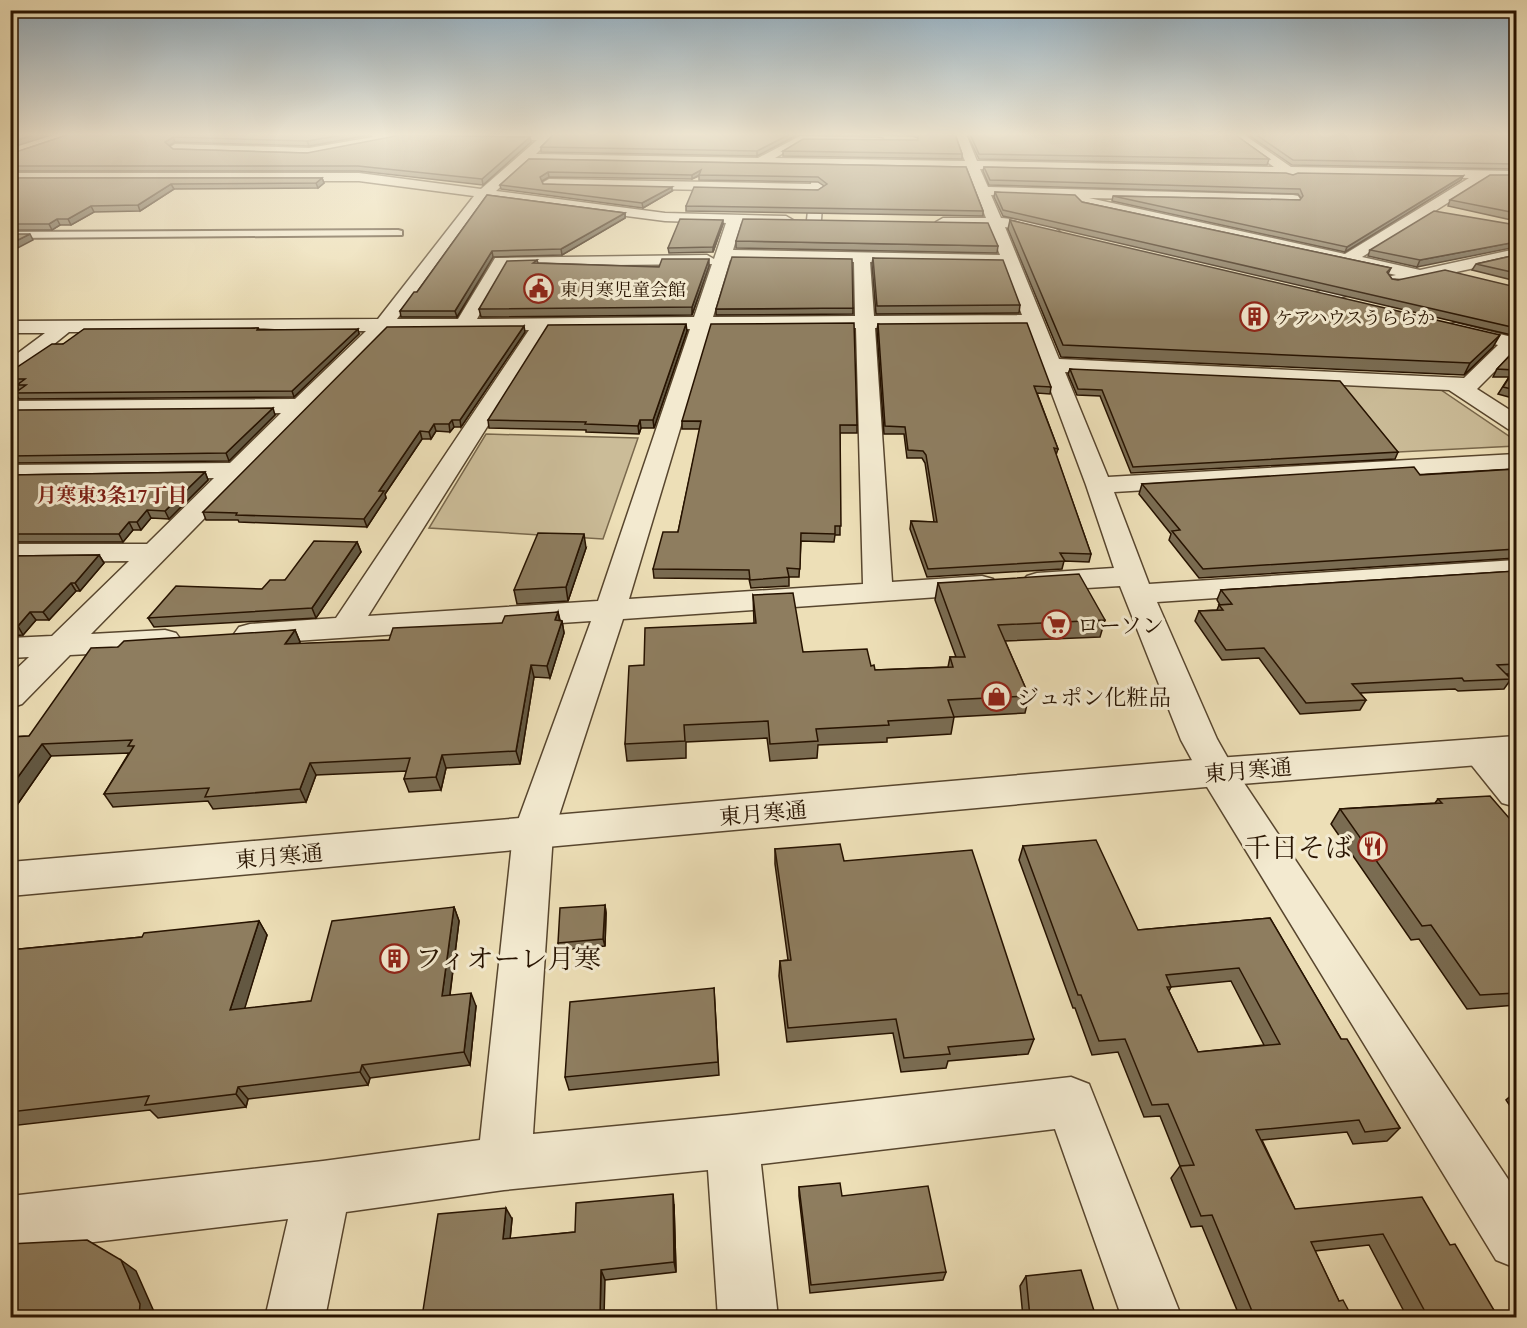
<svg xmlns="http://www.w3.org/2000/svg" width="1527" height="1328" font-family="'Gentium Book Plus','Noto Serif JP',serif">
	<rect width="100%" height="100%" fill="#eddfb7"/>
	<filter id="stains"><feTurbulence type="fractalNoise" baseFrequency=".00333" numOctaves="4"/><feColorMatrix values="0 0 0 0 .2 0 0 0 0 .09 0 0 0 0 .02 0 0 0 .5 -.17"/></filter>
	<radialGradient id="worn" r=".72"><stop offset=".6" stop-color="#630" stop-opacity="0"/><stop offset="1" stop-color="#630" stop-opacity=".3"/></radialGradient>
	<g fill="#cbbc98" stroke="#79684c" stroke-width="1.5">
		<path d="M1342,385L1441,390L1516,441V446L1398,452Z"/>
		<path d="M486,434L638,438L603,539L429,528Z"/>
	</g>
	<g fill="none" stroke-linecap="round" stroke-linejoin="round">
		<defs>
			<path id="service" d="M398,230L402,231V235L10,238V232Z"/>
			<g id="minor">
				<path d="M371,134H556L536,154L758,158L800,136L879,138L883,139V143L802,142L775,158L965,161L954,134H966L977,161L1274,167L1229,134H1243L1291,167L1516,171V179L1487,178L1362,257L1420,270L1516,249V259L1318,302L1312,301L1309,297L1312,293L1396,275L1086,207L1081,206L1075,198L991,195L1001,218C1014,219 1051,223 1060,232L1052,237L1005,227L1059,359L1464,378L1498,345L1448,333L1445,329L1448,325L1455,323L1516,338V350L1477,389L1516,414V431L1508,429L1449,390L1065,372L1108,477L1516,454V468L1114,492L1149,584L1516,560V578L1157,602L1217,739L1230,762L1516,1191V1268L1496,1260L1204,782L1181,740L1120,586L1037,591L1027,588L1022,582L1027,576L1037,573L1114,568L1086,485L1027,327L875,328L892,582L982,576L993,579L997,585L993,591L982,594L623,619L553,834L533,1134L732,1115L1071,1077L1089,1084L1182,1318H1122L1055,1129L761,1164L778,1318H718L708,1170L504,1190L346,1212L325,1318H265L288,1219L10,1252V1196L323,1161L480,1140L513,834L591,621L250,644L239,641L234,634L239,627L250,624L336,618L529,330L388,331L91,634L165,630L176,633L181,640L176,647L165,650L70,655L22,704L10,708V675L29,657L10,658V638L52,636L129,561L10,562V544H147L214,478L10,481V465L230,463L281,413L10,415V401L295,399L366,331L69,332L17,374L10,376V359L45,333H10V321L378,319L474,196L359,181H10V173H359L481,189L537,140L402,138L309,156L175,152L169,148L175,144L309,148L373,137ZM529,161L813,166L811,184L549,179L542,183L549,187L810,192L807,220L814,224L821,220L825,166L967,169L986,218H943L936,222L943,226L989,227L1000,255L733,250L741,223L786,224L793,220L786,216L665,213L496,191ZM980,169L1285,175L1291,177L1296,175L1469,178L1345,254L1089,198L1298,202L1300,199L1298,196L1293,195L988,187ZM487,198L665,221L726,223L714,259L707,255L495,258L458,319H397ZM730,260L854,262L855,316L713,317ZM870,262L1003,265L1022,315L874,316ZM712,264L694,317L477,319L506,266ZM856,328L863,584L629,599L710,329ZM690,329L598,601L368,616L548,330Z"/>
				<path d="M1479,739L1492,743L1516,769V807L1502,803L1461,752L1466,743Z"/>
			</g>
			<path id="tertiary" d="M1516,736V762L1217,786L10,896V862L1217,758Z"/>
		</defs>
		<use href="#service" stroke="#58462e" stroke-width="4"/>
		<use href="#minor" stroke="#58462e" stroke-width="3"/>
		<use href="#tertiary" stroke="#58462e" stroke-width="3"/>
		<use href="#service" fill="#f3ead0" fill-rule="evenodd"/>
		<use href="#minor" fill="#f3ead0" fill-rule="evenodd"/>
		<use href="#tertiary" fill="#f3ead0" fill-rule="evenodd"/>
	</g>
	<g fill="#7a6c52" stroke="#271300" stroke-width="1.5" fill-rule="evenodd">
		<path d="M70,134H370L369,135L309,146L175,142L169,146L173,149L307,153L530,137L531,142L483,185L359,171H10V154Z"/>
		<path d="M554,134H799L757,156L541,152V147Z"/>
		<path d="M821,134H955L962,154V159L783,156V151L918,140V138L912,136Z"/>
		<path d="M967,134H1234L1269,159L1267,165L979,159Z"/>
		<path d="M1247,134H1516V169L1292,165Z"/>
		<path d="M529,159L966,167L983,211V216L686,211V206L818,190L824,186L818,182L699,180V176L692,179L549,177L542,181L543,184L672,191L643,208L501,189L500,185Z"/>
		<path d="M984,167L1293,175L1463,176L1461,180L1345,252L1112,201L1113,196L1300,200L1301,198L1298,194L989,185L983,171Z"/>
		<path d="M1516,175V221L1448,206L1450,200Z"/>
		<path d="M10,178H322L324,183L318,188L174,189L140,211L94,212L71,225H60L52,230H10Z"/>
		<path d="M995,192L1082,202L1391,268L1388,274L1392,279L1516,287V336L1003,216L994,197Z"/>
		<path d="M487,195L625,213V218L562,255L493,257L457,317H401L400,311L417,292Z"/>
		<path d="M1010,220L1493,347L1464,375L1061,357L1008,229Z"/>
		<path d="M723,224L713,252L669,253L668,248Z"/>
		<path d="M1516,225L1417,267L1368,256L1370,250Z"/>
		<path d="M736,241L998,246L997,253L736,248Z"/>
		<path d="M1516,255V281L1472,270L1476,264Z"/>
		<path d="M873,258L1020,305L1019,313L876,314L872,264Z"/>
		<path d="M537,260L538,263L659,267L709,266L692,315L481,317L479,309Z"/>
		<path d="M853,308V314L716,315V309Z"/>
		<path d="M878,324L1051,387L1050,394L1037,393L1058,449L1056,455L1091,554L1089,562L1064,561L1062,569L927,577L910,529L911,521L934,522L925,463L922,458H907L904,434H884L877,330Z"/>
		<path d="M258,328L259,329L359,334L294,397L19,399L15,393L19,390L17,385H10V372L63,344Z"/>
		<path d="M687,331L654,428H641L639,434L586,432V430L489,428L488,420Z"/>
		<path d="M525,332L461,427H454L450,432L436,431L431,439H422L385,494L386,498L367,527L239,522L238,520H206L203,512Z"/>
		<path d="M1516,349V399L1498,394L1509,377H1493L1497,369Z"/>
		<path d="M1070,369L1398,452L1395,459L1131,473L1100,396L1077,395L1068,374Z"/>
		<path d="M275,415L229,461L10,463V416Z"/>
		<path d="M682,421L857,425V433H840V535H835L834,542L801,541L799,577H789V586L751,588L749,579L654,578L653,569L678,532L700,429H682Z"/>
		<path d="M1516,469V558L1199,578L1169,540L1171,534L1139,494L1142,484L1420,475Z"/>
		<path d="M205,472L208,480L169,519L151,518L141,530H133L123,542H10V475Z"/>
		<path d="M357,542L361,552L316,618L154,627L148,618L262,589L285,580Z"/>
		<path d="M586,548L568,601L517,604L514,590Z"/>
		<path d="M99,555L104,563L80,591H76L49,620H36L23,635L10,636V556Z"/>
		<path d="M1516,571V674H1507L1511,679L1504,689L1458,691L1455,689L1360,693L1366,700L1360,710L1300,714L1259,658L1222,660L1195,621L1199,611L1217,610L1219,605H1220L1217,600L1221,590Z"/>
		<path d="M938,583L1105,620L1100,637L1005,641L1029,696L1025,713L954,717L951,734L887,738V742L818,745L817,758L770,761L767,738L686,742V758L627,761L625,744L644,665L754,623L753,595L803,652L871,666L875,670L948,667L950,657H956L935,600Z"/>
		<path d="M558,612L560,620L562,621L564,633L550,678L534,677L520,764L446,768L441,790L409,792L404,779L407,771L316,775L306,802L213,809L208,801L113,807L104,794L129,753L51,756L10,815V737L29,736L118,647L295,630L300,642L299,644L389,640L502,623Z"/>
		<path d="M1438,799L1516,826V1005L1467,1009L1419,939L1411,940L1331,824L1340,809L1435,803Z"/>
		<path d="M1023,846L1138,930L1270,918L1341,1039L1400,1128L1387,1141L1353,1144L1347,1132L1262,1140L1295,1209L1450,1245L1498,1317H1407L1369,1245L1315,1251L1339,1301L1352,1317H1235L1239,1315L1202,1226L1191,1227L1171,1178L1180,1166L1160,1116L1144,1117L1118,1052L1092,1055L1075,1008H1073L1019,860ZM1231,981L1264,1045L1198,1052L1169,991L1171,987Z"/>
		<path d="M775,849L844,861L1034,1039L1028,1054L948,1061L946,1068L901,1072L893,1033L787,1042L779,976L780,961L788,960L775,864Z"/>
		<path d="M605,905L606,913L605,946L560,950L558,943Z"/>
		<path d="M454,907L459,921L450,995L476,1006L470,1065L370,1078L368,1085L248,1099L246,1107L158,1118L150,1110L10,1126V950L142,937L259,921L267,935L244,1009L311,1001Z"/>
		<path d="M714,988L719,1075L569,1090L565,1077Z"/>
		<path d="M1514,1093H1516V1115L1506,1100Z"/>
		<path d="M799,1187L842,1196L946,1272L943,1280L810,1293L799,1196Z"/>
		<path d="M674,1205L676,1272L605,1280L422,1317L512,1219L510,1239L575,1232Z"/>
		<path d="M1026,1276L1096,1317H1023L1020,1286Z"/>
	</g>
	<g fill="#635842" stroke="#271300" stroke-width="1.5">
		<path d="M37,134H54L10,148V142Z"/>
		<path d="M347,134H370L369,135L309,146L307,141Z"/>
		<path d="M790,134H799L757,156V151Z"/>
		<path d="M173,137L175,142L167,147L165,142Z"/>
		<path d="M530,137L531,142L483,185L482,179Z"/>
		<path d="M701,170V174L692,179V175Z"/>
		<path d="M548,172L549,177L540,182V177Z"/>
		<path d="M1463,176L1461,180L1345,252L1347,247Z"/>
		<path d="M322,178L324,183L318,188L316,183Z"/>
		<path d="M171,184L174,189L140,211L138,205Z"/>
		<path d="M672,187V191L643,208L642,203Z"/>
		<path d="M91,206L94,212L71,225L68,219Z"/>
		<path d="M625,213V218L562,255L561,249Z"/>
		<path d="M57,219L60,225L52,230L49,224Z"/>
		<path d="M723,220V224L713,252V247Z"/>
		<path d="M30,234L33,240L10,252V244Z"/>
		<path d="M1516,242V247L1417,267L1420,260Z"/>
		<path d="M492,251L493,257L457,317L455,311Z"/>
		<path d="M709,259V266L692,315V307Z"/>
		<path d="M686,324L687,331L654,428L653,420Z"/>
		<path d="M524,326L525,332L461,427L460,420Z"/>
		<path d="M358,329L359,334L294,397L292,391Z"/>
		<path d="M1500,335L1493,347L1464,375L1470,363Z"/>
		<path d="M273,408L275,415L229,461L226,453Z"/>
		<path d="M452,420L454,427L450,432L449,424Z"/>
		<path d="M640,420L641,428L639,434L638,426Z"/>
		<path d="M434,424L436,431L431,439L429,432Z"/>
		<path d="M420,431L422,439L385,494L386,498L367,527L364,519L379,491Z"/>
		<path d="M205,472L208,480L169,519L165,511Z"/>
		<path d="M147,510L151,518L141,530L137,522Z"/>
		<path d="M129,522L133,530L123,542L119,534Z"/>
		<path d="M584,534L586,548L568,601L566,587Z"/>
		<path d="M357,542L361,552L316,618L312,608Z"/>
		<path d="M99,555L104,563L80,591L75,583Z"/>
		<path d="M71,583L76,591L49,620L43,612Z"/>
		<path d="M30,612L36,620L23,635L18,626Z"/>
		<path d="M558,612L560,624L555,620Z"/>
		<path d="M562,621L564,633L550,678L547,666Z"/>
		<path d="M295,630L300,642L290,656L285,644Z"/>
		<path d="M531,665L534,677L520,764L516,751Z"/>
		<path d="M42,744L51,756L10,815V788Z"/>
		<path d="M442,755L446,768L441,790L436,777Z"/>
		<path d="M310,763L316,775L306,802L300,789Z"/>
		<path d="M605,905L606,913L605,946L603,939Z"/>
		<path d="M454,907L459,921L448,1009L442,996Z"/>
		<path d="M259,921L267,935L240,1024L230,1010Z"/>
		<path d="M471,993L476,1006L470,1065L464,1052Z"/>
		<path d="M362,1065L370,1078L368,1085L360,1072Z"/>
		<path d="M238,1087L248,1099L246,1107L236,1094Z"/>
		<path d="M673,1194L674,1205L676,1272L674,1262Z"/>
		<path d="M506,1208L512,1219L509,1250L503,1239Z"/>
		<path d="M121,1260L136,1271L155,1314V1317H139Z"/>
		<path d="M601,1270L605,1280L604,1317H600Z"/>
	</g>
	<g fill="#8e7d5f" stroke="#271300" stroke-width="1.5" fill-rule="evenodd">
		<path d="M10,134H37L10,142Z"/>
		<path d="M70,134H347L307,141L173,137L165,142L173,149L307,153L401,135L530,137L482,179L358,166H10V154Z"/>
		<path d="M554,134H790L757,151L541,147Z"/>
		<path d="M918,134H955L962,154L783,151L803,139L918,140Z"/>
		<path d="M970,134H1234L1269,159L979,154Z"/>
		<path d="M1255,134H1516V164L1293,160Z"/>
		<path d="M529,159L966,167L983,211L686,206L694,187L818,190L827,184L818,177L699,175L701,170L692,175L548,172L540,177L543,184L672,187L642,203L500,185Z"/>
		<path d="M984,167L1286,173L1293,175L1298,173L1463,176L1347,247L1113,196L1300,200L1303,196L1300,189L990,180Z"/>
		<path d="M1490,175H1516V213L1450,200Z"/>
		<path d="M10,178H322L316,183L171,184L138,205L91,206L68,219H57L49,224H10Z"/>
		<path d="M995,192L1075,195L1082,202L1391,268L1387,272L1392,279L1398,280L1445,270L1516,287V328L1003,210Z"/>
		<path d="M487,195L625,213L561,249L492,251L455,311H400L414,292H417Z"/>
		<path d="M1434,211L1516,225V242L1420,260L1370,250Z"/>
		<path d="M680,219L723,220L713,247L668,248Z"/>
		<path d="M743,219L988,223L998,246L736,241Z"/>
		<path d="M1010,220L1500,335L1470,363L1063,345Z"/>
		<path d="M10,234H30L10,244Z"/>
		<path d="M1516,255V273L1476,264Z"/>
		<path d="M732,257L852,259L853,308L716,309Z"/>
		<path d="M873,258L1003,260L1020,305L877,306Z"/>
		<path d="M662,259H709L692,307L479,309L507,261L537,260L533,263L659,267Z"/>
		<path d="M854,323L857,425H840L841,526H835V534L801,533L800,569L787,568L789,577L750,580L749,570L653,569L663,532H678L701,421H682L711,324Z"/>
		<path d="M1027,323L1051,387L1034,386L1058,449L1054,448L1091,554L1060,553L1065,561L928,569L911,521L937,522L926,455L923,451L908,450L905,427L885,426L878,324Z"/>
		<path d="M686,324L653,420H640L638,426L585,424L586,422L488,420L548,325Z"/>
		<path d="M524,326L460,420H452L449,424H434L429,432L420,431L379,491H384L364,519L236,515L237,513L203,512L387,327Z"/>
		<path d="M258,328L257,330L358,329L292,391L15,393L26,385H17L25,379H10V372L52,344H63L84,329Z"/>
		<path d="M1516,349V390L1503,387L1514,370L1497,369Z"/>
		<path d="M1070,369L1340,381L1398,452L1133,467L1102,390L1078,389Z"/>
		<path d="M273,408L226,453L10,456V416L18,410Z"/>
		<path d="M1414,467L1420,475L1516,469V549L1203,569L1172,531L1180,530L1142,484Z"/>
		<path d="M205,472L165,511L147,510L137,522H129L119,534H10V475Z"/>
		<path d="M538,533L584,534L566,587L514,590Z"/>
		<path d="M314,541L357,542L312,608L148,618L176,586L262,589L270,580H285Z"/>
		<path d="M99,555L75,583H71L43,612H30L18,626L10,627V556Z"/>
		<path d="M1516,571V664L1497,665L1511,679L1464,681L1462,678L1352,684L1366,700L1306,703L1264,648L1226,650L1199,611L1223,610L1219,605L1232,604L1221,590Z"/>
		<path d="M1079,574L1105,620L998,625L1029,696L948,700L954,717L888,721L889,725L816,729L818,741L770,744L768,721L684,725L685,741L625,744L629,666L644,665L645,628L756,623L753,595L793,593L803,652L867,649L871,666L874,665L875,670L953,667L950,657H965L938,583Z"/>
		<path d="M558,612L555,620L562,621L547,666L531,665L516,751L442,755L436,777L404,779L410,758L310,763L300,789L205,797L209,788L104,794L134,746H128L132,740L42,744L10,788V737L29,736L91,648L118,647L124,641L295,630L285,644L389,640L393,628L502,623L505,616Z"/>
		<path d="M1490,796L1516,826V993L1480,995L1431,925L1422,926L1340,809L1442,803L1438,799Z"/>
		<path d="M1096,840L1138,930L1270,918L1341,1039H1347L1400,1128L1365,1132L1359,1120L1256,1130L1295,1209L1422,1197L1450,1245L1455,1244L1498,1317H1428L1383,1234L1311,1242L1339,1301L1343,1300L1352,1317H1244L1242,1312L1252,1311L1212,1215L1201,1216L1180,1166L1194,1165L1168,1104L1152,1105L1125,1039L1099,1041L1081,995H1078L1023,846ZM1239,968L1280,1044L1198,1052L1167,987H1171L1166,975Z"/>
		<path d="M840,844L844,861L972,850L1034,1039L948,1047L950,1054L904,1058L896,1019L788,1028L780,961L791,960L775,849Z"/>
		<path d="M605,905L603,939L558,943L560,908Z"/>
		<path d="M454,907L442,996L471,993L464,1052L362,1065L360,1072L238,1087L236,1094L145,1105L149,1096L10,1112V950L142,937L144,933L259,921L230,1010L311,1001L332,921Z"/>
		<path d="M714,988L718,1062L565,1077L570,1002Z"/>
		<path d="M840,1183L842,1196L928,1186L946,1272L811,1285L799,1187Z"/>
		<path d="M673,1194L674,1262L601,1270L600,1317H422L438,1214L506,1208L503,1239L575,1232L576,1203Z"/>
		<path d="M87,1240L121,1260L140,1304L139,1317H10V1244Z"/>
		<path d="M1081,1270L1096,1317H1029H1030L1026,1276Z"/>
	</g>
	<linearGradient id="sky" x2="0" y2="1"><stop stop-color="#8faabc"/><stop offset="0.42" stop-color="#f7f1df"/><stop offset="1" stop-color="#f7f1df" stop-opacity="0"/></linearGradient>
	<rect width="1527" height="320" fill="url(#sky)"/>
	<defs>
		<symbol id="civic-ring" viewBox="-11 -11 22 22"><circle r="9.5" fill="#f3ead0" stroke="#8f2418" stroke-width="1.5"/><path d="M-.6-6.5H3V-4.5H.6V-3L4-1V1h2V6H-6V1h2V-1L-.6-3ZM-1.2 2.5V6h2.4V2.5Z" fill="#8f2418"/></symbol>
		<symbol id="building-ring" viewBox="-11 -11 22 22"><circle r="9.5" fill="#f3ead0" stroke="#8f2418" stroke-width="1.5"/><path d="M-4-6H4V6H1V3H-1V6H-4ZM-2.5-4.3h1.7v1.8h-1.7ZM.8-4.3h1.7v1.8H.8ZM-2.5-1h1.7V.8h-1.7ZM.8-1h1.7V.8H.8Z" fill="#8f2418"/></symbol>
		<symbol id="supermarket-ring" viewBox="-11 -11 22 22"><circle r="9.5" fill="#f3ead0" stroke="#8f2418" stroke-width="1.5"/><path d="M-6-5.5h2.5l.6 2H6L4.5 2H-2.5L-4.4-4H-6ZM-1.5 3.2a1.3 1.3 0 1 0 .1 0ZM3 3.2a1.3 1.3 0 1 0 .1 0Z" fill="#8f2418"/></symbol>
		<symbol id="shop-ring" viewBox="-11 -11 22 22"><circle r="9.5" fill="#f3ead0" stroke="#8f2418" stroke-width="1.5"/><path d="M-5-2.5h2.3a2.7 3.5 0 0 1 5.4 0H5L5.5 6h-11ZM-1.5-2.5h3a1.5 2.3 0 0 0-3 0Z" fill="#8f2418"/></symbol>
		<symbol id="restaurant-ring" viewBox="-11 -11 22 22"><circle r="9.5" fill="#f3ead0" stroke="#8f2418" stroke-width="1.5"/><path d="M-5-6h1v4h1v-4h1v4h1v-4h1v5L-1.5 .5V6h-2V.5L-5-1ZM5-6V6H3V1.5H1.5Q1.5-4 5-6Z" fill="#8f2418"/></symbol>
	</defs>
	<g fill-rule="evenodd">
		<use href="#civic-ring" x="522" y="272" width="33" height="33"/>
		<use href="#building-ring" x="1238" y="300" width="33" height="33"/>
		<use href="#supermarket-ring" x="1040" y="608" width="33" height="33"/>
		<use href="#shop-ring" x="980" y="680" width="33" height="33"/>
		<use href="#restaurant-ring" x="1356" y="830" width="33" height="33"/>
		<use href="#building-ring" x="378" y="942" width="33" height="33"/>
	</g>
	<g text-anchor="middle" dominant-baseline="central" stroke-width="6" stroke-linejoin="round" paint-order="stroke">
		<g font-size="18" fill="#271300" stroke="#f3ead0" text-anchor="start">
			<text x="560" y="289">東月寒児童会館</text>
			<text x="1275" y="317">ケアハウスうららか</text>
		</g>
		<g font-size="20" font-weight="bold" fill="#7a1f14" stroke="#f3ead0">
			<text x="112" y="494">月寒東3条17丁目</text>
		</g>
		<g font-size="22" fill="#271300" stroke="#f3ead0" text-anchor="start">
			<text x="1077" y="625">ローソン</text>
			<text x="1017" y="697">ジュポン化粧品</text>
		</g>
		<g font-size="22" fill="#271300" stroke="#f3ead0">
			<text transform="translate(1248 770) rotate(-5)">東月寒通</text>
			<text transform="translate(763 813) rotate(-5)">東月寒通</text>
			<text transform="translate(279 856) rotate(-5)">東月寒通</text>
		</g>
		<g font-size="27" fill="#271300" stroke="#f3ead0" text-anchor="end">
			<text x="1352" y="847">千日そば</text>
			<text x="415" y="958" text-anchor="start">フィオーレ月寒</text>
		</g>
	</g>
	<rect width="1527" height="1328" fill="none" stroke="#eddfb7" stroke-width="36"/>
	<rect x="12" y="12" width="1503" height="1304" fill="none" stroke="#271300" stroke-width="3"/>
	<rect x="18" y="18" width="1491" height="1292" fill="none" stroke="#271300" stroke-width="1.5"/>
	<rect width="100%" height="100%" filter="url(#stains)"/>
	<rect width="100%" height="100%" fill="url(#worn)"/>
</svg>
